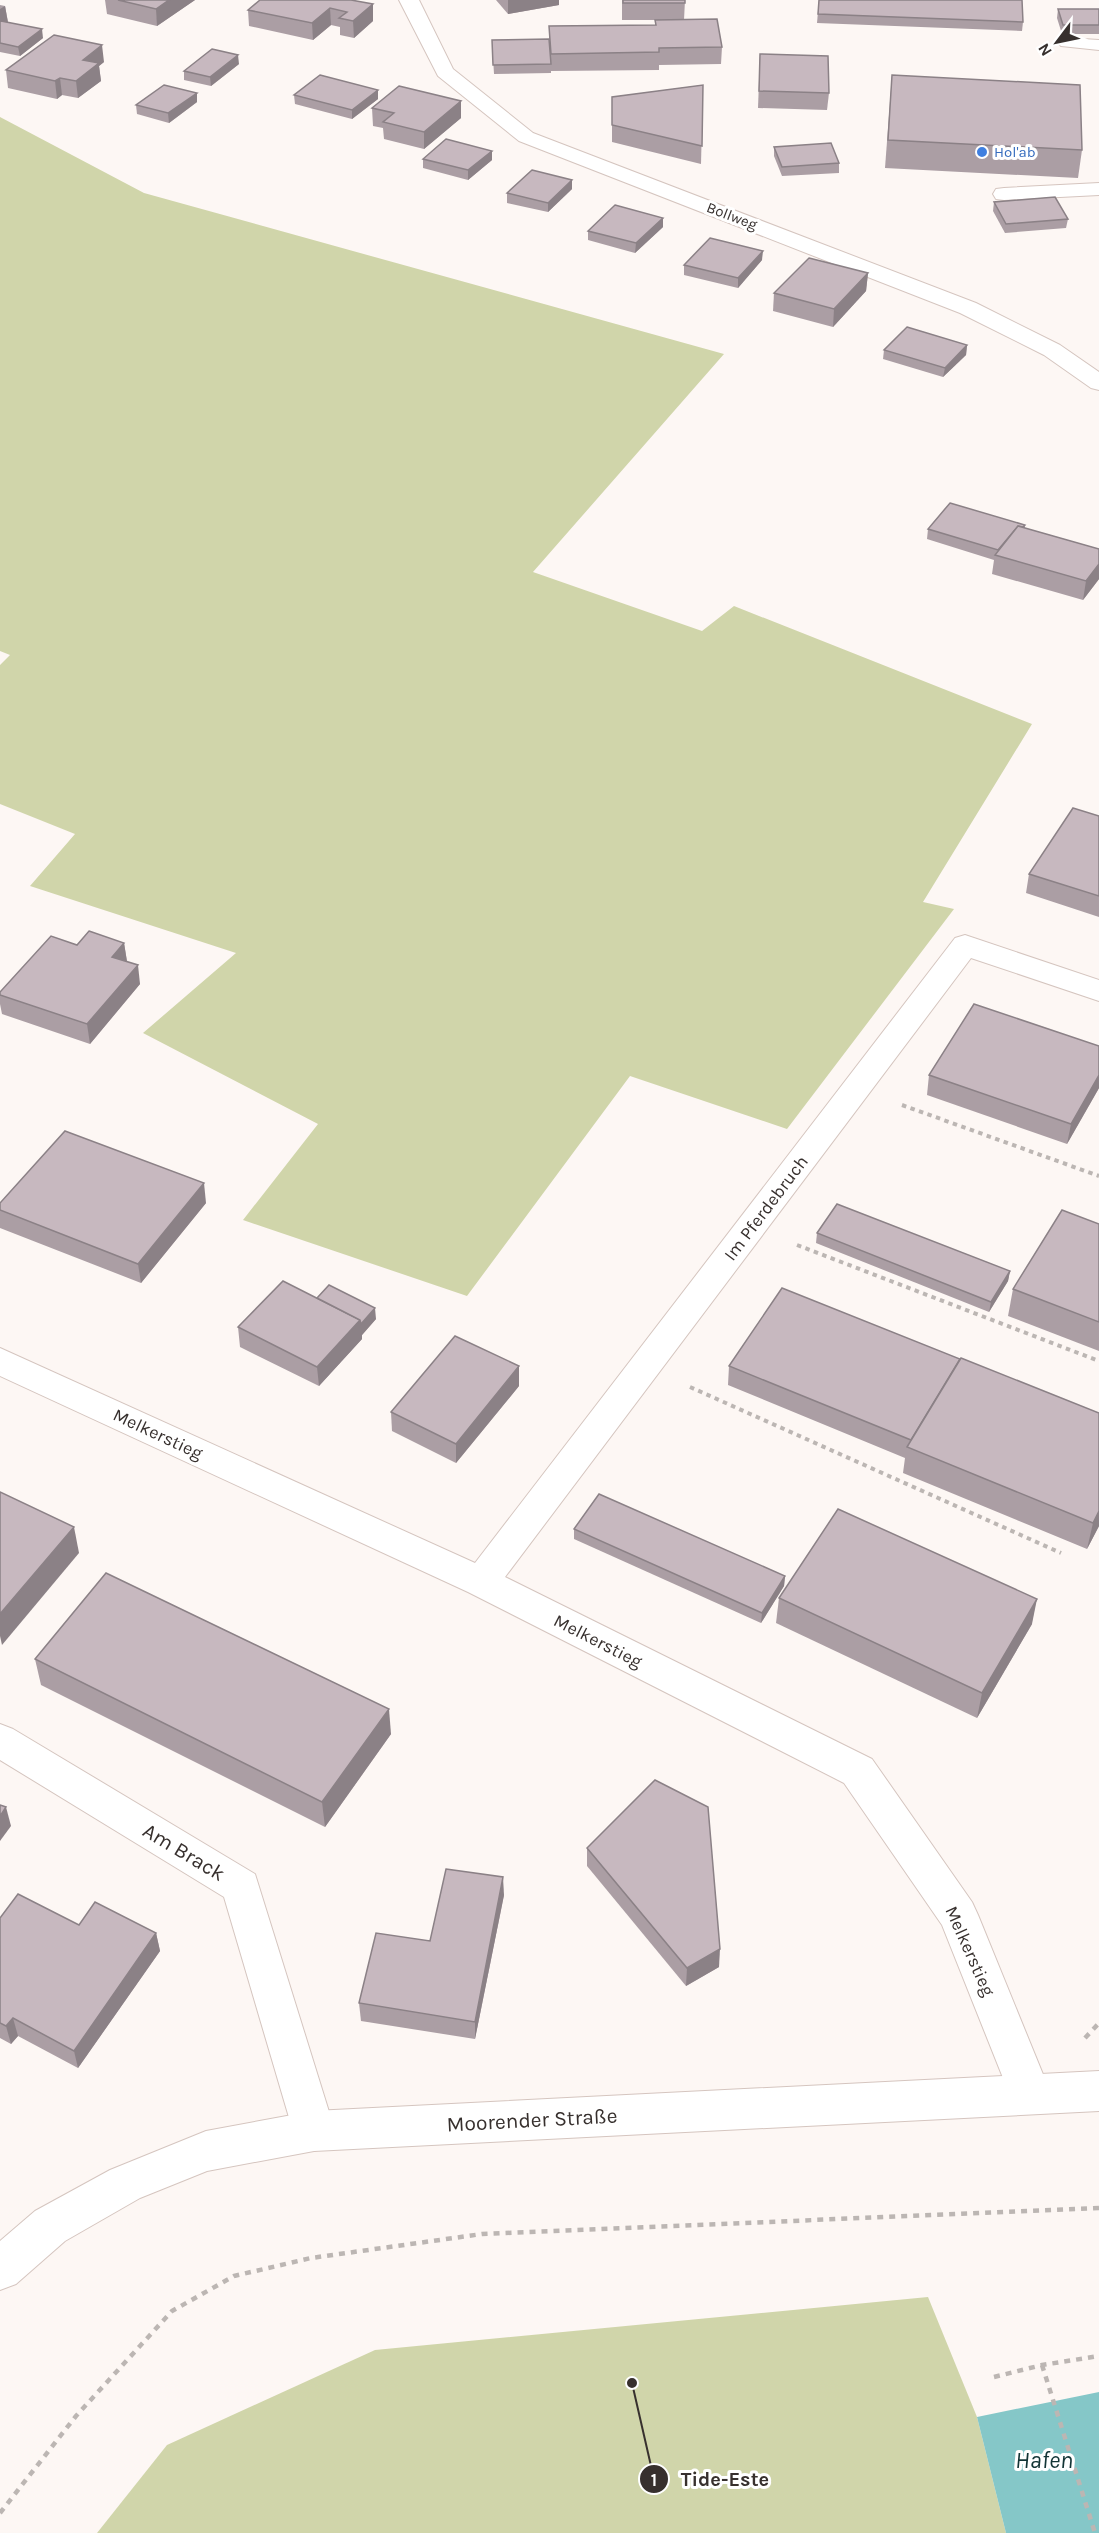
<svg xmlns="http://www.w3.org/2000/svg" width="1099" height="2533" font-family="Karla,sans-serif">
	<rect width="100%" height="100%" fill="#fdf7f4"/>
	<g fill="#d0d5aa">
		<path d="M0,117L144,193L724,354L533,572L702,631L734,606L1032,724L923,902L954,909L787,1129L630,1076L467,1296L243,1220L318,1124L143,1033L236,953L30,886L75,834L0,804V665L10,655L0,651Z"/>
		<path d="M928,2297L977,2417L1006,2533H97L167,2445L375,2350Z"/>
	</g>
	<path fill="#85c7c8" d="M1099,2392V2533H1006L977,2417Z"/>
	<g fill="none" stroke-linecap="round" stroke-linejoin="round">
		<defs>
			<path id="lane" d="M1066,38L1099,40V50L1061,46L1058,43Z"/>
			<g id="street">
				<path d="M399,0H419L453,69L533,133L976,303L1060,345L1099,372V390L1091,388L1044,355L960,313L519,141L438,76Z"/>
				<path d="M1099,183V195L1004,200L996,199L993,194L996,189L1004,188Z"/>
				<path d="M965,935L1099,980V1001L971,958L505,1577L872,1759L972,1902L978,1915L1051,2094L1045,2108L1030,2114L1015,2108L942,1925L844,1783L468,1592L0,1376V1348L475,1563L955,938Z"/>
				<path d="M0,1724L13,1729L255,1874L335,2131L329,2145L314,2151L299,2145L293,2131L224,1897L0,1760Z"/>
			</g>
			<path id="secondary" d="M1099,2071V2111L314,2151L207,2171L140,2198L65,2241L16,2284L0,2290V2241L35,2211L110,2170L206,2131L314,2111Z"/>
		</defs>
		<use href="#lane" stroke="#d5c5bf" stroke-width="2"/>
		<use href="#street" stroke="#d5c5bf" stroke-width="2"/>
		<use href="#secondary" stroke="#d5c5bf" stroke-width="2"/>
		<g stroke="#bcb6b3" stroke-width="4" stroke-dasharray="4.5 4.5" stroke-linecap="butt">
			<path d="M902,1105L1099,1176"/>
			<path d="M797,1245L1099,1361"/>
			<path d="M690,1387L1061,1553"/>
		</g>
		<g stroke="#bcb6b3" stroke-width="4.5" stroke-dasharray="6 6" stroke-linecap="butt">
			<path d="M1085,2038L1099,2023"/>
			<path d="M1042,2365L1095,2533"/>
			<path d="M994,2377L1042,2365L1099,2356"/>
			<path d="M0,2513L76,2416L172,2311L234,2276L311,2258L482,2234L1099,2208"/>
		</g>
		<use href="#lane" fill="#fff" fill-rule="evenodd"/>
		<use href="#street" fill="#fff" fill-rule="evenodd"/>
		<use href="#secondary" fill="#fff" fill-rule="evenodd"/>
	</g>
	<g fill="#ab9ea4">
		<path d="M105,0H195L157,26L107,14Z"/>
		<path d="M496,0H559V5L508,14Z"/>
		<path d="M622,0H685L684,20L722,47L721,64L659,65V70L551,71V73L494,74L492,40L549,39V26L655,25V20H668H622Z"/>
		<path d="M819,0L1023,22L1022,31L817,23Z"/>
		<path d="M373,4V21L354,38L340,35V27L331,25L313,40L249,26L248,10Z"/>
		<path d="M0,5L5,6L8,22L43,38L20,56L0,52Z"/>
		<path d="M1058,9H1099V34H1062L1057,18Z"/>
		<path d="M760,54L829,93L827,110L758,108Z"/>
		<path d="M104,62L99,66L101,81L78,98L62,95L57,99L8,88L6,70Z"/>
		<path d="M239,64L211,86L184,80V71Z"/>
		<path d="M892,75L1082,150L1078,178L885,168Z"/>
		<path d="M703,85L701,164L612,142V97Z"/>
		<path d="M378,90V99L352,119L295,104L294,95Z"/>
		<path d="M461,101V118L424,149L384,139L383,128L373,126L372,108Z"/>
		<path d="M197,102L169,123L137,114L136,105Z"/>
		<path d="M774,147L839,163V173L782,176L774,156Z"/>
		<path d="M492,151V160L468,180L423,168V159Z"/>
		<path d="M572,189L548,212L507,203V193Z"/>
		<path d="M994,202L1068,219L1066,228L1005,233L993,211Z"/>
		<path d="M663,218V227L635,253L588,240V231Z"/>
		<path d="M762,260L738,288L684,275V265Z"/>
		<path d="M868,273L866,291L833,327L773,311L774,293Z"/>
		<path d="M967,345L966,355L943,377L883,359L884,350Z"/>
		<path d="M1025,525V528L1099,549V579L1083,600L992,574L994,560L927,539L928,529Z"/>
		<path d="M1099,816V917L1026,893L1029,874Z"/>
		<path d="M124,943L127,961L140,984L90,1044L2,1014L0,1004V992L77,945Z"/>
		<path d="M1099,1046V1088L1067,1144L927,1095L929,1075Z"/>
		<path d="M0,1203H206L141,1283L0,1228Z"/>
		<path d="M1099,1224V1351L1008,1316L1013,1289Z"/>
		<path d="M817,1233L1010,1271L1008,1281L989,1312L816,1243Z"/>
		<path d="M317,1298L376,1319L362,1335V1339L319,1386L240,1347L238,1327Z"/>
		<path d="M960,1359L1099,1413V1526L1087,1549L903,1473L905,1458L728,1385L729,1366Z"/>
		<path d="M519,1386L456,1463L392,1431L391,1412Z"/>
		<path d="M574,1529L785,1576L784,1586L761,1623L574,1539Z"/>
		<path d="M779,1598L1032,1624L977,1718L776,1623Z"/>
		<path d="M35,1659L391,1734L325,1827L41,1685Z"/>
		<path d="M587,1848L719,1967L686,1986L587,1866Z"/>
		<path d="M504,1895L475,2039L361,2021L359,2003L430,1941Z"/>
		<path d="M0,1918L79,1925L156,1933L160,1951L78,2068L18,2036L11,2044L0,2038Z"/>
	</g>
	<g fill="#8b8186">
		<path d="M169,0H195L157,26L156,9Z"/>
		<path d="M508,0H559V5L508,14Z"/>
		<path d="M373,4V21L354,38L353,21Z"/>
		<path d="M5,6L8,23L0,27V9Z"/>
		<path d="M330,8L331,25L313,40L312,23Z"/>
		<path d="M42,29L43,38L20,56L18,47Z"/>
		<path d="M102,45L104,62L99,66L101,81L78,98L76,81L83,60Z"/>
		<path d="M238,55L239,64L211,86L210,77Z"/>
		<path d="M60,78L62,95L57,99L55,81Z"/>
		<path d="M378,90V99L352,119V110Z"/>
		<path d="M197,93V102L169,123L168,113Z"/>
		<path d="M461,101V118L424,149V132Z"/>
		<path d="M492,151V160L468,180V170Z"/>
		<path d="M572,180V189L548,212V203Z"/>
		<path d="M663,218V227L635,253L636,243Z"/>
		<path d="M763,251L762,260L738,288V278Z"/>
		<path d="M868,273L866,291L833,327L834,309Z"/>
		<path d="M967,345L966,355L943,377L945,368Z"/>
		<path d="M1099,564V579L1083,600L1086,581Z"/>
		<path d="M124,943L127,962L112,957Z"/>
		<path d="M138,965L140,984L90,1044L87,1024Z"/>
		<path d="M1099,1075V1088L1067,1144L1071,1124Z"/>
		<path d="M204,1183L206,1203L141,1283L138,1264Z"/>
		<path d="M1010,1271L1008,1281L989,1312L991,1302Z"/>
		<path d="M375,1308L376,1319L362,1335V1339L319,1386L317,1367L360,1320Z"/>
		<path d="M519,1366V1386L456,1463V1444Z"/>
		<path d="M1099,1511V1526L1087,1549L1093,1523Z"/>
		<path d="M74,1527L79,1553L2,1645L0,1636V1614Z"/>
		<path d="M785,1576L784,1586L761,1623L762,1613Z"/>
		<path d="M1037,1599L1032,1624L977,1718L982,1693Z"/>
		<path d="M389,1709L391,1734L325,1827L322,1802Z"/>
		<path d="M6,1807L11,1826L0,1841V1816Z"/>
		<path d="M503,1877L504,1895L475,2039V2022Z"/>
		<path d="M156,1933L160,1951L78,2068L74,2051Z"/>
		<path d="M720,1949L719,1967L686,1986L687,1968Z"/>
		<path d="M13,2018L18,2036L11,2044L6,2026Z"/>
	</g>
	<g fill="#c7b8bf" stroke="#8b8186" stroke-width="1.5">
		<path d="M118,0H169L156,9Z"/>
		<path d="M260,0H351L373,4L353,21L339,18L347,12L330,8L312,23L248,10Z"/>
		<rect x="623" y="0" width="62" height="3"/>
		<path d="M819,0H1022L1023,22L818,14Z"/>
		<path d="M1058,9H1099V25H1063Z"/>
		<path d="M717,19L722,47L659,48V52L551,54L549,26L656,25L655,20Z"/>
		<path d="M1,21L42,29L18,47L0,43V22Z"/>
		<path d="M54,35L102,45L83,60L99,63L76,81L60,78L55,81L6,70Z"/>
		<path d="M549,39L551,64L493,65L492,40Z"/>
		<path d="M212,49L238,55L210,77L184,71Z"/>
		<path d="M760,54L828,56L829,93L759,91Z"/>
		<path d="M320,75L378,90L352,110L294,95Z"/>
		<path d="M892,75L1080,85L1082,150L888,140Z"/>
		<path d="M164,85L197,93L168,113L136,105Z"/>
		<path d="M703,85L702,146L612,125V97Z"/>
		<path d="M399,86L461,101L424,132L383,122L394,113L372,108Z"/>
		<path d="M446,139L492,151L468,170L423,159Z"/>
		<path d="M831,143L839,163L782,167L774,147Z"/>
		<path d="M532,170L572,180L548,203L507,193Z"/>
		<path d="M1055,197L1068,219L1006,224L994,202Z"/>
		<path d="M615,205L663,218L636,243L588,231Z"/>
		<path d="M710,238L763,251L738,278L684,265Z"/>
		<path d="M809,258L868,273L834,309L774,293Z"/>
		<path d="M907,327L967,345L945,368L884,350Z"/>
		<path d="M950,503L1025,525L1023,527L1018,526L998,550L928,529Z"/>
		<path d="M1018,526L1099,549V564L1086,581L995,555Z"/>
		<path d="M1073,808L1099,816V896L1029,874Z"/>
		<path d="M89,931L124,943L112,957L138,965L87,1024L0,995V992L51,936L77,945Z"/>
		<path d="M974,1004L1099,1046V1075L1071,1124L929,1075Z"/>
		<path d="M65,1131L204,1183L138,1264L0,1210V1203Z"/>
		<path d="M837,1204L1010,1271L991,1302L817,1233Z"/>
		<path d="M1062,1210L1099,1224V1322L1013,1289Z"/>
		<path d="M283,1281L360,1320L317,1367L238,1327Z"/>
		<path d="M329,1285L375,1308L361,1324L360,1320L317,1298Z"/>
		<path d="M782,1288L960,1359L911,1440L729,1366Z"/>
		<path d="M455,1336L519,1366L456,1444L391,1412Z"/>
		<path d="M961,1358L1099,1413V1511L1093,1523L907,1447Z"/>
		<path d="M0,1492L74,1527L0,1614Z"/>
		<path d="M599,1494L785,1576L762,1613L574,1529Z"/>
		<path d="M838,1509L1037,1599L982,1693L779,1598Z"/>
		<path d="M106,1573L389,1709L322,1802L35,1659Z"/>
		<path d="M655,1780L708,1807L720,1949L687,1968L587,1848Z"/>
		<path d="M0,1805L6,1807L0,1816Z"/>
		<path d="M446,1869L503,1877L475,2022L359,2003L376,1933L430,1941Z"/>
		<path d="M18,1894L79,1925L95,1902L156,1933L74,2051L13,2018L6,2026L0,2023V1918Z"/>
	</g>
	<circle fill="#3f7fe0" stroke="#fff" stroke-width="2" cx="982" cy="152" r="6"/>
	<g text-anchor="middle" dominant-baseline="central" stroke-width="6" stroke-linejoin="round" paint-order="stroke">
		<g font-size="15" fill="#366cbe" stroke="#fff" text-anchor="start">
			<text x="994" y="152">Hol'ab</text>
		</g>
		<g font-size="15" fill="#37302e" stroke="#fff">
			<text transform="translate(732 216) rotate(21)">Bollweg</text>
		</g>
		<g font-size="18" fill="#37302e" stroke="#fff">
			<text transform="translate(766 1208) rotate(-53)">Im Pferdebruch</text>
			<text transform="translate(158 1434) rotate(25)">Melkerstieg</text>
			<text transform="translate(598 1641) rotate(27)">Melkerstieg</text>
			<text transform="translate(970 1951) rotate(66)">Melkerstieg</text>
		</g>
		<g font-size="21" fill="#37302e" stroke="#fff">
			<text transform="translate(184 1852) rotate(31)">Am Brack</text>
			<text transform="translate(532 2120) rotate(-3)">Moorender Straße</text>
		</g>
		<g font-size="24" font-style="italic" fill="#133536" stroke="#fff">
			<text x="1044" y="2460">Hafen</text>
		</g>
	</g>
	<path fill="none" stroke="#37302e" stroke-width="2" d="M632 2383L654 2479"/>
	<g fill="#37302e" stroke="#fff" stroke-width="2">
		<circle cx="632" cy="2383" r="6"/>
		<circle cx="654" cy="2479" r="15"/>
	</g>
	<g font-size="18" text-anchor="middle" font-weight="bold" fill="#fff">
		<text x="654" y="2486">1</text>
	</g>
	<g font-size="20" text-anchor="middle" font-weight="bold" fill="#37302e" stroke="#fff" stroke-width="6" stroke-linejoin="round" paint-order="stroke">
		<text x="725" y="2486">Tide-Este</text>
	</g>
	<g transform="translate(1057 42) rotate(238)" stroke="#ffffff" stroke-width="4.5" paint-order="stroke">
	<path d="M0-4.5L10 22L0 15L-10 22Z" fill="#37302e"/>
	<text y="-9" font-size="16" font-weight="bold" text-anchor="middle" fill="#37302e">N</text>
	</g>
</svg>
